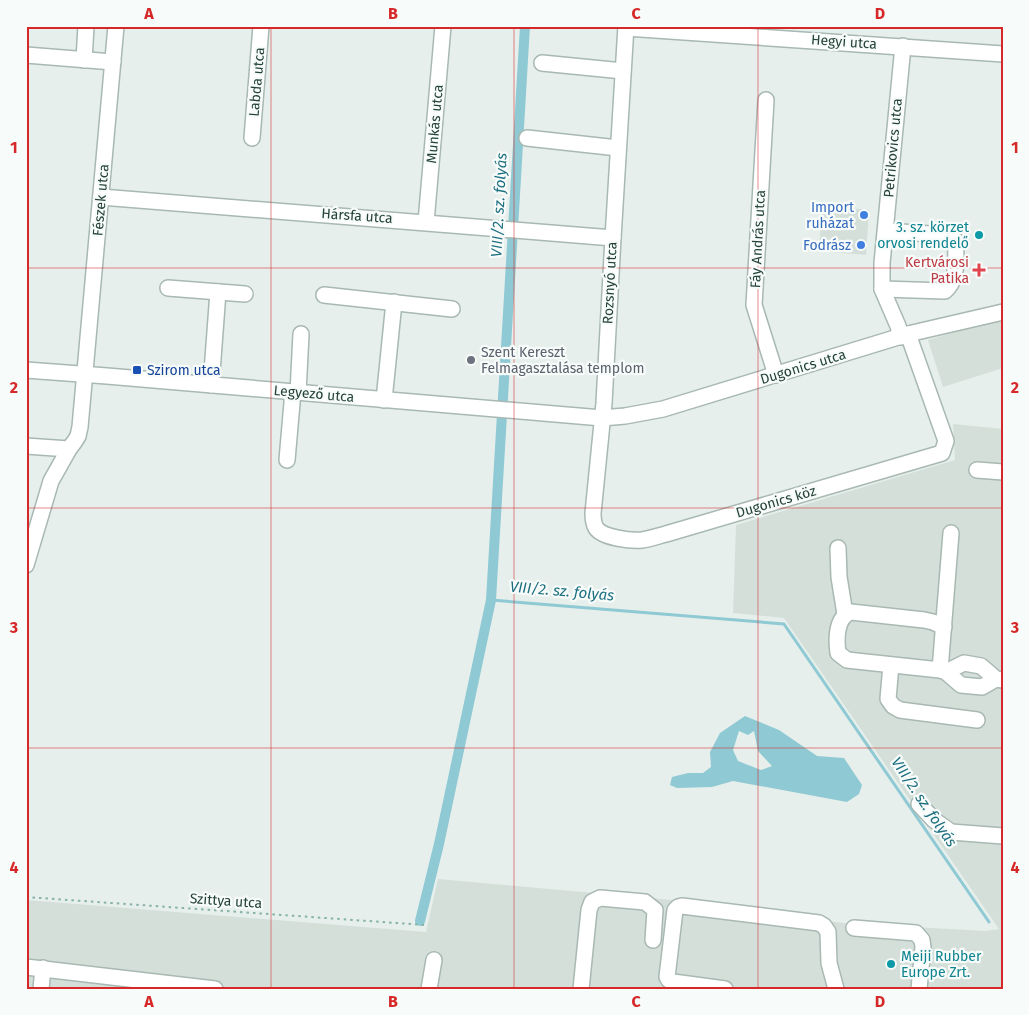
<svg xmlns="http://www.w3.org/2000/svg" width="1029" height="1015" font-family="'Fira Sans',sans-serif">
	<rect width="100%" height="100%" fill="#e6efeb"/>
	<g fill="#d4dfda">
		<path d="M822,205L869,210L866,255L819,251Z"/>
		<path d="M1003,318V368L943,387L928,340Z"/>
		<path d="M953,424L1003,429V989H26V900L426,932L438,879L672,900L843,923L985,931L999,929L784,618L733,613L736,525L955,460Z"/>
	</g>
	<path fill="#8ec9d4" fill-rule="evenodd" d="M745,716L779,730L817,756L844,758L862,785L859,794L847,802L733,781L712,787L677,788L670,785L672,777L688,773H703L711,767L710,752L720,733ZM739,731L748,735L754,731L758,751L772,766L761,770L738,761L733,750Z"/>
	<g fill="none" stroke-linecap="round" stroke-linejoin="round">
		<path stroke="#8ec9d4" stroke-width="3" d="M491,600L784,624L989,922"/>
		<path stroke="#8ec9d4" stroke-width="10" d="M420,921L439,844L491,600L525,26"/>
		<defs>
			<g id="minor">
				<path d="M626,26L613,238L604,403L593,513C593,518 593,523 596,528C603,538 631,541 642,540C650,539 658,536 666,534L942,453L946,441L908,334"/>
				<path d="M626,28L1003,54"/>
				<path d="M26,55L113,62"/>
				<path d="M84,60L86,26"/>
				<path d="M542,63L623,71"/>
				<path d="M766,100L754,305L776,375"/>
				<path d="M252,138L261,26"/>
				<path d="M527,138L618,148"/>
				<path d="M101,197L613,238"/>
				<path d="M426,222L443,26"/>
				<path d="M168,288L245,294"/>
				<path d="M882,289L945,291C959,279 955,258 956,241L945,235L886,231"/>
				<path d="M324,295L452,309"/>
				<path d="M901,337L898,326L882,289V263L903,46"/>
				<path d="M26,370L107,376L602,418L625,416L663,409L908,334L1003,312"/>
				<path d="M211,385L218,292"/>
				<path d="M298,393L301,334"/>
				<path d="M384,400L394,302"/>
				<path d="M26,446L69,449"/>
				<path d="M287,460L292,403V392"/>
				<path d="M977,470L1003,472"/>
				<path d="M838,548L839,577L845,614"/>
				<path d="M26,565L51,481L69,449L75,441L78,436L80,427L116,26"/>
				<path d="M944,627L933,622L924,620L851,612C836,617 836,639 838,653L847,660L940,670L946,672L964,663L981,666L996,679L1003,680"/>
				<path d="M891,665L888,699L893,706L900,710L977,720"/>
				<path d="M940,670L951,533"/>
				<path d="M946,672L961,685L982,687L996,679"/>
				<path d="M919,804L934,820L951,832L1003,836"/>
				<path d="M854,928L916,933L922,940L923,947L919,989"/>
				<path d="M26,967L215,989"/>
				<path d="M41,989L43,968"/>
				<path d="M429,989L434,960"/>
				<path d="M581,989L589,910L592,902L600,898L645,902L655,910L653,940"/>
				<path d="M725,989L673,982L669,980L667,977L675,910L678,907L682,906L819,923L824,926L828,932L829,963L836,989"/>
			</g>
		</defs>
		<use href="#minor" stroke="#a8b8b2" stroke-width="18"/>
		<path stroke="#86b3a5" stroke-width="2" stroke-dasharray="2.5 4" stroke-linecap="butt" d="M26,897L425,925"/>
		<use href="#minor" stroke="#fff" stroke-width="15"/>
	</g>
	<path fill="none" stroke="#d62828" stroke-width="1" stroke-opacity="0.55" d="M271,26V989M514,26V989M758,26V989M26,268H1003M26,508H1003M26,748H1003"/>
	<g fill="#3f7fe0" stroke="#f7fbf9" stroke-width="2">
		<circle cx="864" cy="215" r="5"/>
		<circle cx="861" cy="245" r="5"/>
	</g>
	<g fill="#0f9aa8" stroke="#f7fbf9" stroke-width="2">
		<circle cx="979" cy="235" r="5"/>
		<circle cx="891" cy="964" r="5"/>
	</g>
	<path fill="#e0444e" stroke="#f7fbf9" stroke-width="2" d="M976.5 262.5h5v5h5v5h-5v5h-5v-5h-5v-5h5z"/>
	<circle fill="#6b7280" stroke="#f7fbf9" stroke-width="2" cx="471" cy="360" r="5"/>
	<rect fill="#1a4fb4" stroke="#f7fbf9" stroke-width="2" x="132" y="365" width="10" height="10" rx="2.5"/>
	<g text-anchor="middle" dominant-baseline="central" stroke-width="4.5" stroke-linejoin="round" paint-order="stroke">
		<g font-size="14" fill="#24423a" stroke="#f7fbf9">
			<text transform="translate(844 42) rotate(4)">Hegyi utca</text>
			<text transform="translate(257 82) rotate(-85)">Labda utca</text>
			<text transform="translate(435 124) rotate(-85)">Munkás utca</text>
			<text transform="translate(893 148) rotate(-85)">Petrikovics utca</text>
			<text transform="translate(101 200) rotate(-85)">Fészek utca</text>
			<text transform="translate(357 216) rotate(4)">Hársfa utca</text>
			<text transform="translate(758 239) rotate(-87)">Fáy András utca</text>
			<text transform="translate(610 283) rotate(-87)">Rozsnyó utca</text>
			<text transform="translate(803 367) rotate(-17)">Dugonics utca</text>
			<text transform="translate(314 394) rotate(5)">Legyező utca</text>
			<text transform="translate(776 502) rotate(-16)">Dugonics köz</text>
			<text transform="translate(226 901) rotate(4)">Szittya utca</text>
		</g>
		<g font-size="14" fill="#366cbe" stroke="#f7fbf9" text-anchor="end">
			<text x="854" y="207">Import<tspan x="854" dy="16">ruházat</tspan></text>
			<text x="851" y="245">Fodrász</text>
		</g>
		<g font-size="14" fill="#0d838f" stroke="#f7fbf9" text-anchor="end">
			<text x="969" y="227">3. sz. körzet<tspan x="969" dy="16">orvosi rendelő</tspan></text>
			<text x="901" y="956" text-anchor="start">Meiji Rubber<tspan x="901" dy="16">Europe Zrt.</tspan></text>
		</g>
		<g font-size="14" fill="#be3a42" stroke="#f7fbf9" text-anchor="end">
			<text x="969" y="262">Kertvárosi<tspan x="969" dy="16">Patika</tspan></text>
		</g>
		<g font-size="14" fill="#5b616d" stroke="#f7fbf9" text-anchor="start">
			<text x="481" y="352">Szent Kereszt<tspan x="481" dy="16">Felmagasztalása templom</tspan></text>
		</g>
		<g font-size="14" fill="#164399" stroke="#f7fbf9" text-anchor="start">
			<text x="147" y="370">Szirom utca</text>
		</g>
		<g font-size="15" font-style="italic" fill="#1c6f80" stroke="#f7fbf9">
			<text transform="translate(499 205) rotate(-87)">VIII/2. sz. folyás</text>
			<text transform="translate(562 591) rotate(5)">VIII/2. sz. folyás</text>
			<text transform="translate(924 802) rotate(56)">VIII/2. sz. folyás</text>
		</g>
	</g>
	<rect width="1029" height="1015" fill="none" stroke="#f7fbf9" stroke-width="55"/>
	<rect x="28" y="28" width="974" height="960" fill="none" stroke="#d62828" stroke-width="2"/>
	<g font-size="16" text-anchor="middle" font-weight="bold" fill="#d62828">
		<text x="149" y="19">A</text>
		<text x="393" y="19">B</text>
		<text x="636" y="19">C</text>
		<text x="880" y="19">D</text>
		<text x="14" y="153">1</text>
		<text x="1015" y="153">1</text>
		<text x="14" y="393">2</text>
		<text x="1015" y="393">2</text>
		<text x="14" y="633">3</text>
		<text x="1015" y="633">3</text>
		<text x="14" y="873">4</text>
		<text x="1015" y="873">4</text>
		<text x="149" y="1007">A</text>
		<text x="393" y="1007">B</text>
		<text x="636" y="1007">C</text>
		<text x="880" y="1007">D</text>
	</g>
</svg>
